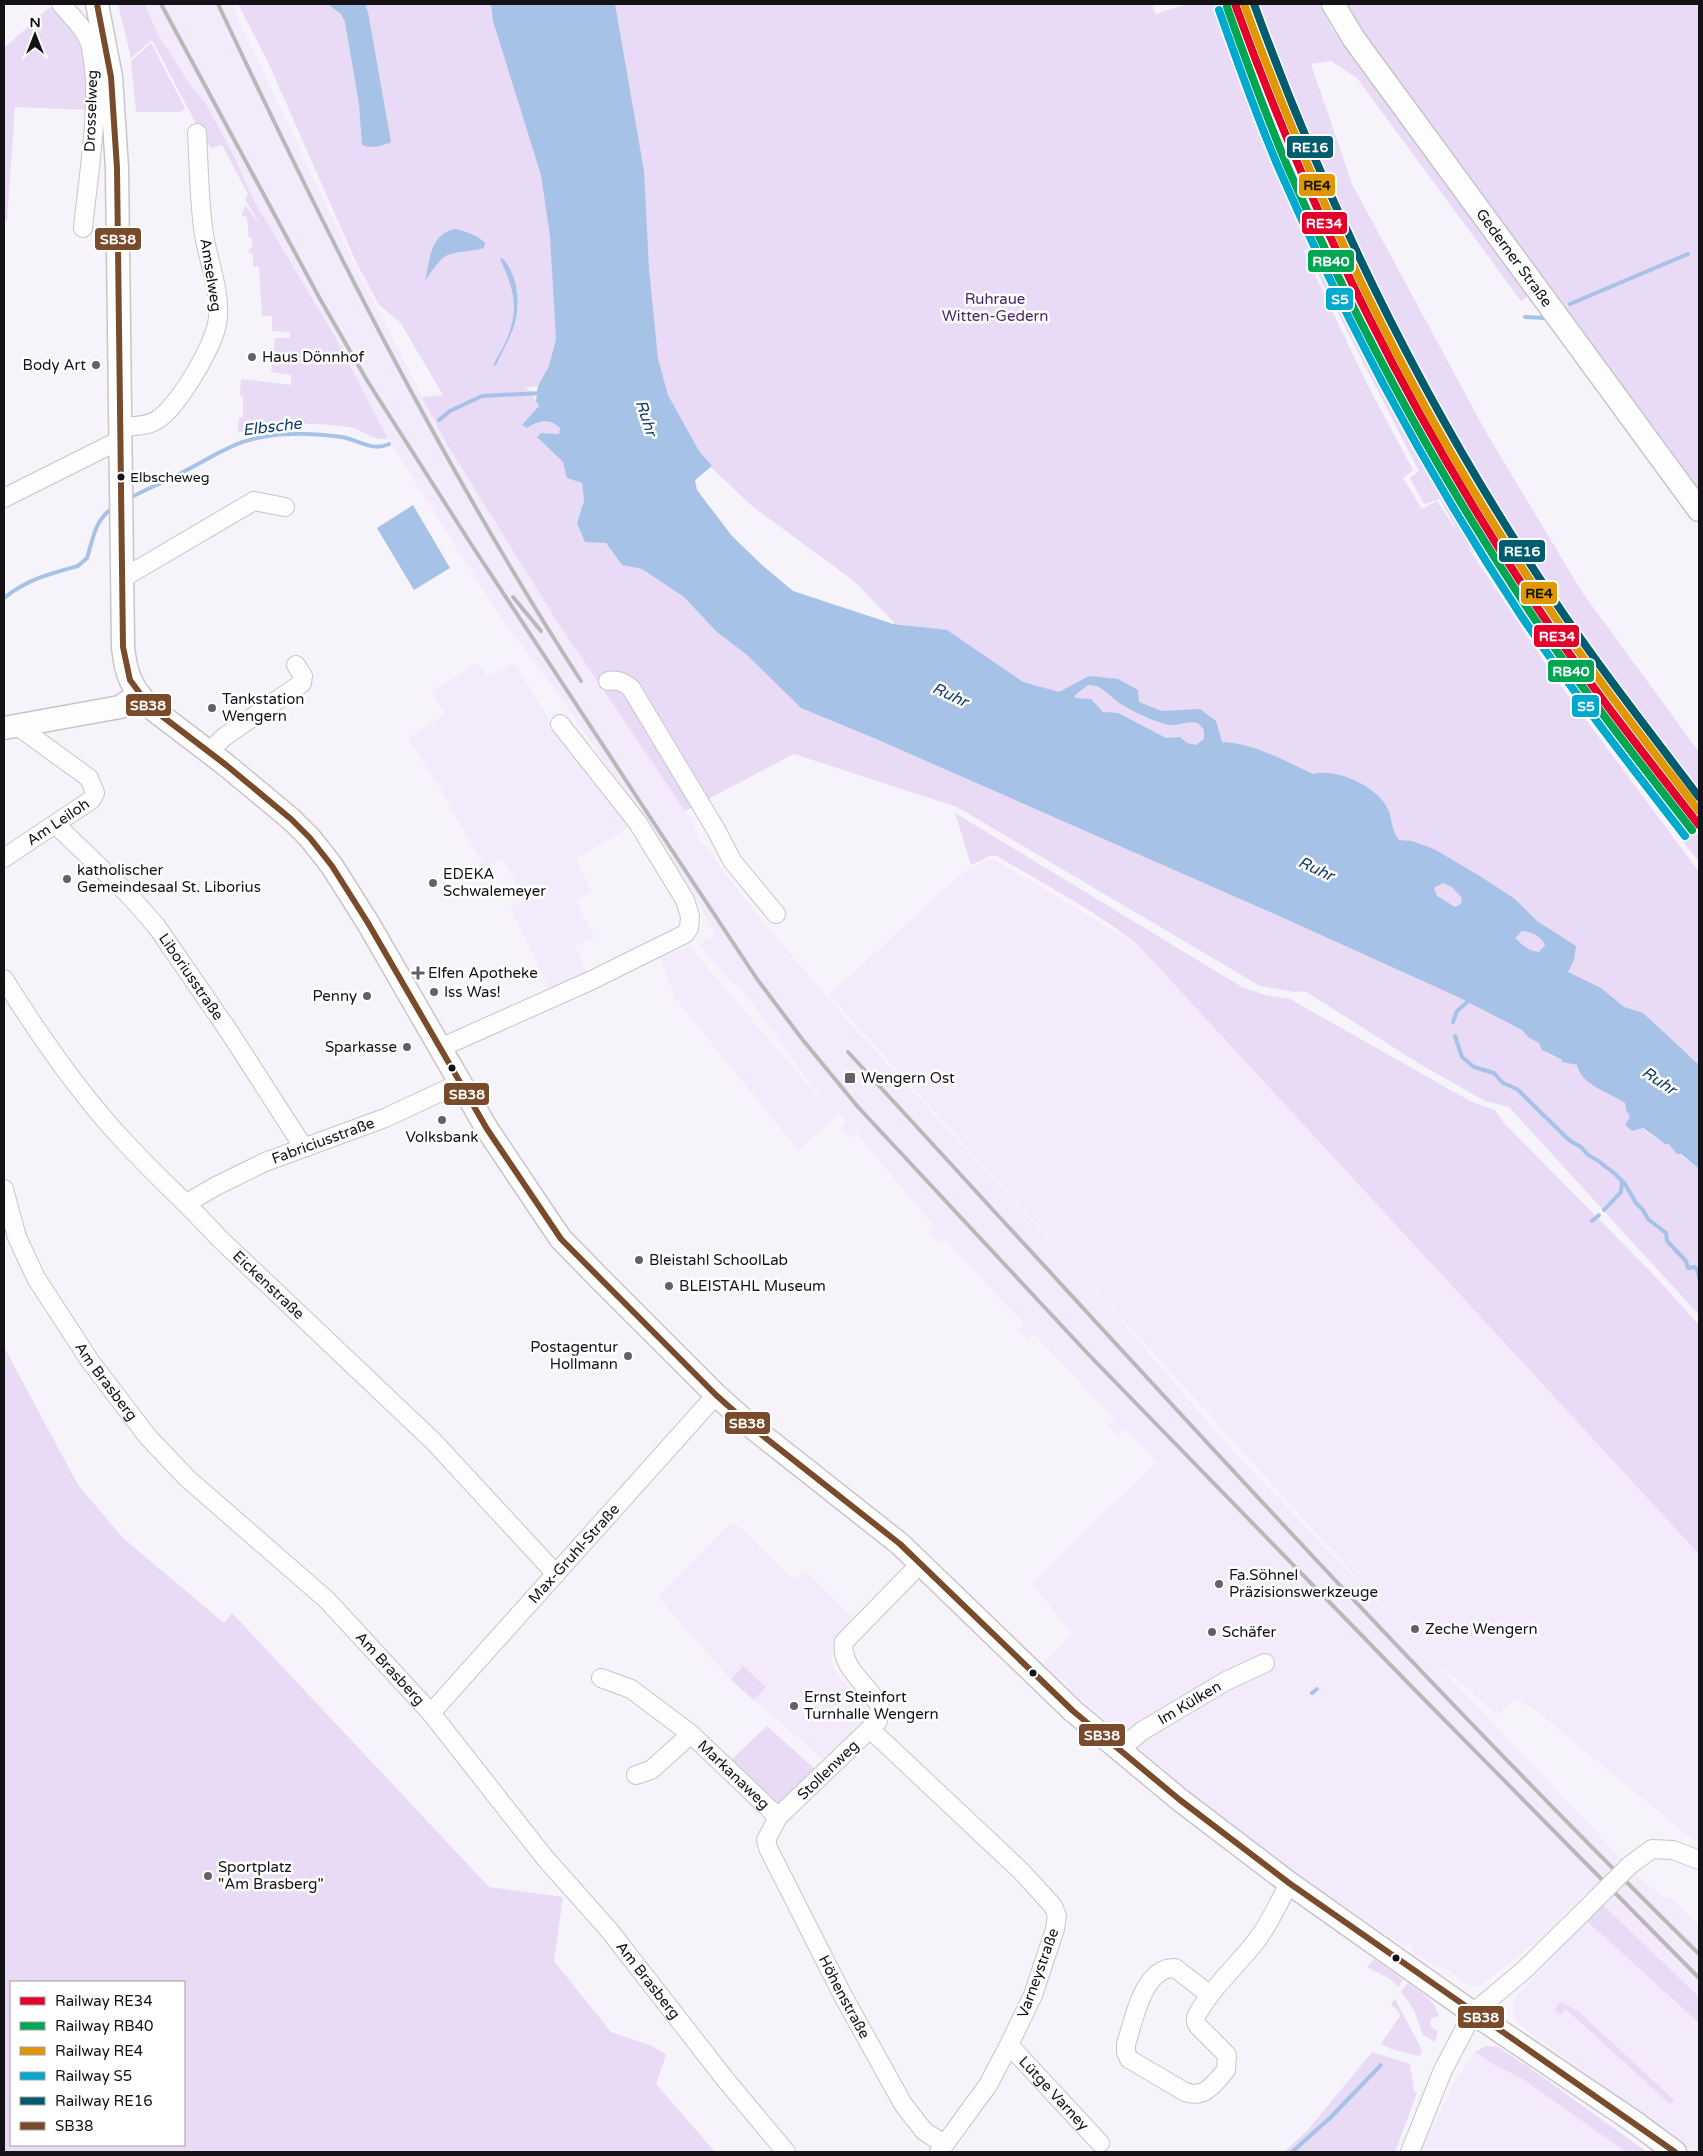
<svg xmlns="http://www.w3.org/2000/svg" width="1703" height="2156" font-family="'Varela Round',sans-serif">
	<rect width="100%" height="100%" fill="#f7f3fa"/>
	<g fill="#f3ebfb">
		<path d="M145,4H231L354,263L448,446L555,618L690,818L700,840L721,868L763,922L848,1021L1090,1284L1222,1439L1407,1633L829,995L961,874L991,858L1138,945L1699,1554V1845L1533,1708L1515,1699L1497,1715L1427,1654L1640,1878L1665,1899L1671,1897L1699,1927V1997L1587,1892L1537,1941L1481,1985L1471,1986L1442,1967L1439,1968L1426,1961L1412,1951L1413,1946L1408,1944L1406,1947L1293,1873L1188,1795L1147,1756L1074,1693L1063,1679L1042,1680L1034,1673L1072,1634L1032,1583L1157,1462L1125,1429L1118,1435L1108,1425L1115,1419L1034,1334L1028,1340L1018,1330L1024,1324L945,1239L938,1244L929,1234L935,1227L856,1133L850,1138L841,1128L846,1122L840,1113L798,1150L675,998L660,958L689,946L828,1109L748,997L736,984H733L699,944L715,935L689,886L559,695L497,612L388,439L334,335L253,199L234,156L206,105L189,83L157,33Z"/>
		<path d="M1223,4H1256L1342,222L1413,359L1480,478L1543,580L1608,675L1699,792V837L1576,676L1513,583L1454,487L1344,288L1241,56Z"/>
		<path d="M478,663L488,677L514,663L557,732L638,823L576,858L592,892L575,900L594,937L575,947L590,981L553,997L510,907L522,901L514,879L502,859L485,869L440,788L408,738L446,714L431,692Z"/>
		<path d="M733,1521L795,1581L805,1571L856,1620L833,1642L832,1661L833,1668L853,1693L869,1704L871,1713L869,1718L825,1761L731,1680L658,1597Z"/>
		<path d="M1586,1920L1699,2023V2152H1693L1520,2025L1515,2019L1512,2008L1515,1997Z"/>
		<path d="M1475,2052L1494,2065L1521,2078L1626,2152H1420L1454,2083Z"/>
	</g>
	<g fill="#e9daf6" fill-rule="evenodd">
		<path d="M118,4H145L157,33L189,83L206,104L234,156L253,199L334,335L388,439C370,441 364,429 348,427C310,421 275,424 238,433L239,418L243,417V397L240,396L241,379L291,385V375L271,372L275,338H290V332L272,331V316H262L259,267L253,266V253H249V249L252,248V238H249L247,217L242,216L245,205L261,225L245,200L248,194L222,145L211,148L203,137L152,40L131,58Z"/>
		<path d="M238,4H1152L1155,14L1187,4H1217L1226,10L1241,56L1344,288L1454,487L1513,583L1576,676L1699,837V862C1651,801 1604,740 1560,676C1531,634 1504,581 1467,546L1558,682L1699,872V1081L1210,753L1048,704L905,625L894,624L892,620L854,581L753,507L696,453L545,374L538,386L526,388L532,393L539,406L527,428C538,421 549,419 560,428L559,434L542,433L537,437L563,462L568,478L582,483L584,501L577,523L606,543L622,565L642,569L684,597L717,632L747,655L801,708L876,739L1279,916L1458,997L1522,1030C1526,1037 1532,1038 1538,1042C1542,1045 1540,1046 1542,1049C1547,1055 1570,1064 1577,1065C1589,1087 1605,1090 1625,1103L1626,1110L1630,1117L1625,1125L1632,1131L1642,1128C1649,1134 1660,1143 1669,1144L1679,1154L1699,1169V1315L1509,1107L1485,1101L1418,1063L1305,991L1295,992L1260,986L957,807L794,754L685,811L555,618L448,446L422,397L443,395L400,322L379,305L356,262L268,62ZM1303,249H1305L1419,471L1410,478L1424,504L1440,499L1458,533L1437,501L1422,509L1403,478L1413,470L1366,382Z"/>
		<path d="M1256,4H1319L1332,29L1528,296L1521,301L1357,78L1331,61L1311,64L1352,184L1487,434L1582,592L1699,752V792L1608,675L1543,580L1480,478L1413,359L1342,222Z"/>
		<path d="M1344,4H1699V490L1357,26Z"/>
		<path d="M50,7L63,14L90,48L94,110L15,107L7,221H4V48Z"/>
		<path d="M151,43L185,108L181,112H136L131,61Z"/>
		<path d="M955,813L1242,987L1265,995L1290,999L1470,1101L1495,1110L1504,1123L1651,1272L1699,1325V1554L1138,945C1095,910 1044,884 997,856H990L971,865Z"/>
		<path d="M4,1347L78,1485L123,1538L224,1623L232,1613L489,1887L563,1897L554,1961L611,2032L652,2046L666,2055L656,2084L715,2152H4ZM11,1982H184V2145H11Z"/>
		<path d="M743,1666L766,1687L754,1700L731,1680Z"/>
		<path d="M767,1726L817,1771L780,1808L730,1761Z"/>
		<path d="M1603,1905L1699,1997V2023L1586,1920Z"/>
		<path d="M1374,1959L1403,1980L1398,1987L1390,1979L1367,1967Z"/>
		<path d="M1408,1983C1421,1993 1434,1999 1439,2016L1432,2018L1430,2024L1433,2029L1438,2031L1435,2042L1423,2035L1414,2010L1401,1991Z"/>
		<path d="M1395,1999L1421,2048L1422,2052L1419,2056L1391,2049L1381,2044L1400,2016L1399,2013L1391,2004Z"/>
		<path d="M1561,2002L1578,2011L1674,2100L1670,2104L1566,2009L1560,2015L1555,2009Z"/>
		<path d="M1486,2046L1498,2047L1530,2068L1647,2152H1626L1521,2078L1494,2065L1475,2052Z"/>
		<path d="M1372,2052L1410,2064L1414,2091L1417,2093L1395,2152H1284L1307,2131Z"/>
	</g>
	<g fill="#a6c2e7" fill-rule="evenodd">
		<path d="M328,4H365L368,12L391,142C381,146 372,149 362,145L359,104L345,22L341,14Z"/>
		<path d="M491,4H615L644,171L649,269L658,359L668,395L699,451L712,466L695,480L697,490L732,536L762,565L793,591L893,624L947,630L1023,682L1059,692L1089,676L1118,679L1138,690L1139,702L1162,711L1200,709L1216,721L1222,742C1254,743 1284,761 1313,774C1335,768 1372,784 1385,804C1393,815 1390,830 1399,840L1412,841L1434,849L1478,875L1515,899L1537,921L1576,946L1574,960L1568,972L1601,988L1624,1007L1643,1013L1699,1065V1169L1681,1154H1677L1669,1144H1665L1643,1128L1632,1131L1625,1125L1630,1117L1626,1110L1625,1103C1609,1092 1582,1086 1577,1065L1562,1062V1060L1542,1050L1539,1043L1528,1037L1522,1030L1458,997L1279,916L876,739L801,708L747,655L717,632L684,597L642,569L622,565L606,543L585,542L577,523L584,501L582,483L567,478L563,462L537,437L541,433L559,434L560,428C549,418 538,421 527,428L522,425L539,406L536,401L538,386L549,366L556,339L550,236L541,175L493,21ZM1088,685C1104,685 1108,696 1121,704C1132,711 1162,726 1175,725C1184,724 1189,721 1198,723L1204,730V739L1196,745L1187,743L1180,737L1166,738L1118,713L1103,712L1091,699L1075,698V695ZM1443,883L1452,887L1462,898L1461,904L1455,907L1437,896L1434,888ZM1522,931C1531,931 1542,937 1545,945L1539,952C1527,951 1523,945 1515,938Z"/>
		<path d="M456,229C467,232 477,235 485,243L484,248C446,257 449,245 425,281C430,260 430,233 456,229Z"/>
		<path d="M502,258C519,275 521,307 513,329C508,342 501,353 496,365L493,366C497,357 502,350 506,341C520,310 514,288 500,259Z"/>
		<path d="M413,505L450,568L414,590L377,528Z"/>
	</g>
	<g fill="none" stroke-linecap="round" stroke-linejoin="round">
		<g stroke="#a6c2e7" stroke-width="4">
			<path d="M1570,304L1688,254"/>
			<path d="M1525,317L1545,318"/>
			<path d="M439,420L450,411L482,396L542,393"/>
			<path d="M128,499C146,489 165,482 183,472C224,451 240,436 289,434C306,433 325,435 342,437C359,440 372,452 389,444"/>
			<path d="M4,598C28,579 49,574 78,566L87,558C93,539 95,519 113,508"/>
			<path d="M1453,1022L1457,1011L1471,999"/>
			<path d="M1455,1036L1462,1057L1474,1067L1494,1073L1503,1083L1517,1089L1569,1140L1581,1147L1588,1155L1597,1160L1614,1173L1625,1184L1636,1203L1643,1210L1648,1219L1666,1233L1667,1241L1686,1261L1688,1268L1695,1267L1698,1271L1699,1279"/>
			<path d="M1604,1210L1621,1192L1622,1182"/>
			<path d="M1592,1221L1599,1215"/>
			<path d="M1312,1693L1317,1689"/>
			<path d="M1292,2152L1331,2117L1381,2065"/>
		</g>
		<defs>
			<g id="minor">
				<path d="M61,4C72,17 88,31 91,48C102,99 88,176 83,228"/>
				<path d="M120,427C132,426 146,427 157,420C178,407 217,342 218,317C220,290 209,263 204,235C199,202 199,167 197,133"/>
				<path d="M4,498L120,440"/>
				<path d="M123,578L254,501L285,507"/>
				<path d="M608,681C618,679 623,682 631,688L715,828L733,862L776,914"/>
				<path d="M209,752L224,737L302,683L303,676L296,665"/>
				<path id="s1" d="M56,825L128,894L157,927L230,1033L304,1148"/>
				<path id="s2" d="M4,858L91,800L95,793L89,778L16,725"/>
				<path id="s3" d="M4,979C39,1035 78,1092 123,1140C154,1174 188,1204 219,1238L434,1442L556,1574"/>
				<path d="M440,1048L590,981L685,934L689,928L690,916L685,900L638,823L560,724"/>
				<path id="s4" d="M4,1189L17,1237L36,1278L90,1361L148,1437L188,1479L327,1600L431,1713L545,1858L609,1930L725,2079L786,2152"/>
				<path id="s5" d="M187,1203L216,1186L265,1162L385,1118L460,1083"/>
				<path id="s6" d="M921,1563L844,1642C839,1667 870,1686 880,1707L878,1721L778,1817L766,1840L768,1848L842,1994L903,2104L924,2131L944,2144"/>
				<path id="s7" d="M601,1678L631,1689L691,1734L778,1817"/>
				<path id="s8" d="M431,1713L716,1395"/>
				<path d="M870,1729L1021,1871L1053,1906L1057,1916L1055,1929L1033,1995L1009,2045L988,2085L939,2152"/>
				<path id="s9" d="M1119,1750L1142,1731L1226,1681L1265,1663"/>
				<path d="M636,1775L651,1770L691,1734"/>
				<path d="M1630,1865L1652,1849L1673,1850L1699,1860"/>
				<path d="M1210,1995L1175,1968C1143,1967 1134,2020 1126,2044V2052L1129,2059L1185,2092C1205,2099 1214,2084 1226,2070L1227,2055L1199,2027C1195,2023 1195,2018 1198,2013C1213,1986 1238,1965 1257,1940C1270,1923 1279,1902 1289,1883"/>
				<path id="s10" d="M1009,2045L1100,2143"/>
				<path d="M1410,2152L1443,2070L1473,2013L1523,1971L1585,1910"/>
			</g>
			<g id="major">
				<path d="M97,4L111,77L117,168L123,647C126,675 131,687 150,707L226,765L291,819L310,838L332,866L368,923L487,1129L550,1223L561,1239L601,1280L716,1395L753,1428L900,1544L1073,1711L1180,1800L1289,1883L1473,2013L1633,2121L1675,2152"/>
				<path id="s11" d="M1333,4L1354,39L1699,510"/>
				<path d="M4,728L120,707L138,695"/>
			</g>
		</defs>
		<use href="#minor" stroke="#c8c5ca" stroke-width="20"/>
		<use href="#major" stroke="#c8c5ca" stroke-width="25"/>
		<use href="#minor" stroke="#fefdfe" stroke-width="18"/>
		<use href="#major" stroke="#fefdfe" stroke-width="22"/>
		<g stroke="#b9b8b9" stroke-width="4">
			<path d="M161,4L320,299L368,382L471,544L648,814L757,979L802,1039L858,1107L1090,1356L1412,1687L1699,1978"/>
			<path d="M218,4C327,236 442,465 581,681"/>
			<path d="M513,597L541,631"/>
			<path d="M848,1052C1128,1356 1404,1664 1699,1954"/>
		</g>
		<defs>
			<path id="minor-bridge" d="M1585,1910L1630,1865"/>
		</defs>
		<use href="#minor-bridge" stroke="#c8c5ca" stroke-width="20" stroke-linecap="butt"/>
		<use href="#minor-bridge" stroke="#fefdfe" stroke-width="18"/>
		<defs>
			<path id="bus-1" d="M97,4L111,77L117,168L123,647L130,680L150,707L226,765L291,819L310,838L332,866L368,923L487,1129L561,1239L716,1395L753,1428L900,1544L1073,1711L1180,1800L1289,1883L1675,2152"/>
		</defs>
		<use href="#bus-1" stroke="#fff" stroke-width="10"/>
		<use href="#bus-1" stroke="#7a4b2a" stroke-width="6"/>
		<defs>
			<path id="rail-1" d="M1235,4C1313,220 1410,416 1537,607C1587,682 1644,754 1699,825"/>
			<path id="rail-2" d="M1227,7C1246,61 1266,115 1288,168C1356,323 1436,471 1530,612C1580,687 1637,759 1692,830"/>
			<path id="rail-3" d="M1244,4C1321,215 1419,418 1546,604C1594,676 1647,743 1699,811"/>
			<path id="rail-4" d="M1219,10C1238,64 1257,118 1280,171C1348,326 1428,475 1522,617C1573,692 1629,764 1685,836"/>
			<path id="rail-5" d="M1254,4C1330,214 1427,411 1552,597C1598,666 1649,731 1699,797"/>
		</defs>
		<use href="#rail-1" stroke="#fff" stroke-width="11"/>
		<use href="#rail-2" stroke="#fff" stroke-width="11"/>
		<use href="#rail-3" stroke="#fff" stroke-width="11"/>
		<use href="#rail-4" stroke="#fff" stroke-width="11"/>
		<use href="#rail-5" stroke="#fff" stroke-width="11"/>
		<use href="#rail-1" stroke="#e4002b" stroke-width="8"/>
		<use href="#rail-2" stroke="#00a651" stroke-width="8"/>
		<use href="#rail-3" stroke="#e09702" stroke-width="8"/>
		<use href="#rail-4" stroke="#00a9ce" stroke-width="8"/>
		<use href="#rail-5" stroke="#005c6e" stroke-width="8"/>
	</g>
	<g fill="#646166" stroke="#fff" stroke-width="2">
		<circle cx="252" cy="357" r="5"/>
		<circle cx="96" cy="365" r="5"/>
		<circle cx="212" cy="708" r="5"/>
		<circle cx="67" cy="879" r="5"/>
		<circle cx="433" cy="883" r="5"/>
		<path d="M415.5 965.5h5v5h5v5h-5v5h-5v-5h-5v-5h5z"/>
		<circle cx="434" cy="992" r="5"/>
		<circle cx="367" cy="996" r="5"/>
		<circle cx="407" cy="1047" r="5"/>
		<rect x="844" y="1072" width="12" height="12" rx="2.5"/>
		<circle cx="442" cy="1120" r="5"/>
		<circle cx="639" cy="1260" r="5"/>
		<circle cx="669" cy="1286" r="5"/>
		<circle cx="628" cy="1356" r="5"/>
		<circle cx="1219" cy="1584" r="5"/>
		<circle cx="1415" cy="1629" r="5"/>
		<circle cx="1212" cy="1632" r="5"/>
		<circle cx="794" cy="1706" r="5"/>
		<circle cx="208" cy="1876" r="5"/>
	</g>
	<g fill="#151217" stroke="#fff" stroke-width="2">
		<circle cx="121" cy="477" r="4.5"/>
		<circle cx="452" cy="1068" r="4.5"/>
		<circle cx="1033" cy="1673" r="4.5"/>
		<circle cx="1396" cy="1958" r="4.5"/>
	</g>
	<g text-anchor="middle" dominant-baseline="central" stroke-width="5" stroke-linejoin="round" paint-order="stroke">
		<g font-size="14" fill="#151217" stroke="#fff" text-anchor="start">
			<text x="130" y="477">Elbscheweg</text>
		</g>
		<g font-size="15" fill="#151217" stroke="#fff">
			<text transform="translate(91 111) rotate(-88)">Drosselweg</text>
			<text stroke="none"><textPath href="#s11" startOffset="312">Gederner Straße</textPath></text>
			<text transform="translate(211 275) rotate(81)">Amselweg</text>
			<text stroke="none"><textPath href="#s2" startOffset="65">Am Leiloh</textPath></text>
			<text stroke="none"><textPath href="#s1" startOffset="204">Liboriusstraße</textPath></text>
			<text stroke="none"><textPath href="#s5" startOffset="150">Fabriciusstraße</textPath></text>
			<text stroke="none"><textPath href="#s3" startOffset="406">Eickenstraße</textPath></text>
			<text stroke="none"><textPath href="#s4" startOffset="220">Am Brasberg</textPath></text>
			<text stroke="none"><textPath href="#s8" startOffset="214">Max-Gruhl-Straße</textPath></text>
			<text stroke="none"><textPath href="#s4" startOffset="625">Am Brasberg</textPath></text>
			<text stroke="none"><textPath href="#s9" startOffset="85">Im Külken</textPath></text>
			<text transform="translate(828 1770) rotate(-44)">Stollenweg</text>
			<text stroke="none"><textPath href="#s7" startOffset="166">Markanaweg</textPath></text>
			<text transform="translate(1038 1973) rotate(-70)">Varneystraße</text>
			<text stroke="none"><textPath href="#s4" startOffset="1030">Am Brasberg</textPath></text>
			<text stroke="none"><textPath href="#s6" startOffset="541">Höhenstraße</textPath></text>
			<text stroke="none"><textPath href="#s10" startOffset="66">Lütge Varney</textPath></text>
		</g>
		<g font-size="15" fill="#4b2366" stroke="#fff">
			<text x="995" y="299">Ruhraue<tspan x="995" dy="17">Witten-Gedern</tspan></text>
		</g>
		<g font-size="15" fill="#151217" stroke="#fff" text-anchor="start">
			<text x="262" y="357">Haus Dönnhof</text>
			<text x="86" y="365" text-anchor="end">Body Art</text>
			<text x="222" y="699">Tankstation<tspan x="222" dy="17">Wengern</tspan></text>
			<text x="77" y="870">katholischer<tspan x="77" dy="17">Gemeindesaal St. Liborius</tspan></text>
			<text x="443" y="874">EDEKA<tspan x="443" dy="17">Schwalemeyer</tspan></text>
			<text x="428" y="973">Elfen Apotheke</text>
			<text x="444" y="992">Iss Was!</text>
			<text x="357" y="996" text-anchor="end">Penny</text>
			<text x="397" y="1047" text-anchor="end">Sparkasse</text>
			<text x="861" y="1078">Wengern Ost</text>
			<text x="442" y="1137" text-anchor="middle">Volksbank</text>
			<text x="649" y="1260">Bleistahl SchoolLab</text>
			<text x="679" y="1286">BLEISTAHL Museum</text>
			<text x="618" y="1347" text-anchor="end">Postagentur<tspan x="618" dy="17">Hollmann</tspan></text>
			<text x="1229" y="1575">Fa.Söhnel<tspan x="1229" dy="17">Präzisionswerkzeuge</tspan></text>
			<text x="1425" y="1629">Zeche Wengern</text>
			<text x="1222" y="1632">Schäfer</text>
			<text x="804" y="1697">Ernst Steinfort<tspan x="804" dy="17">Turnhalle Wengern</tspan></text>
			<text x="218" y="1867">Sportplatz<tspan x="218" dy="17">"Am Brasberg"</tspan></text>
		</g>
		<g font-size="16" font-style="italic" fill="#123c6b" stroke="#fff">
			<text transform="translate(646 418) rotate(72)">Ruhr</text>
			<text transform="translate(272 427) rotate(-7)">Elbsche</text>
			<text transform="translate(950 695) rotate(25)">Ruhr</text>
			<text transform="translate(1316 869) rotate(25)">Ruhr</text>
			<text transform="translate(1659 1081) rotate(34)">Ruhr</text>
		</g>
	</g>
	<g stroke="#fff" stroke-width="2">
		<rect x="1286" y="135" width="48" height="24" rx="5" fill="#005c6e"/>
		<rect x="1298" y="173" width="38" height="24" rx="5" fill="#e09702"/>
		<rect x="1301" y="211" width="47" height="24" rx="5" fill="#e4002b"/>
		<rect x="94" y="227" width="48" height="24" rx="5" fill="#7a4b2a"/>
		<rect x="1307" y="249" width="48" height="24" rx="5" fill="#00a651"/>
		<rect x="1325" y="287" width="29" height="24" rx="5" fill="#00a9ce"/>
		<rect x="1498" y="539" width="48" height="24" rx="5" fill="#005c6e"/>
		<rect x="1520" y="581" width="38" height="24" rx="5" fill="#e09702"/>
		<rect x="1533" y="624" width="47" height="24" rx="5" fill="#e4002b"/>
		<rect x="1547" y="659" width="48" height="24" rx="5" fill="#00a651"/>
		<rect x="125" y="693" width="47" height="24" rx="5" fill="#7a4b2a"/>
		<rect x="1571" y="694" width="29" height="24" rx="5" fill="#00a9ce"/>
		<rect x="443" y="1082" width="47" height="24" rx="5" fill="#7a4b2a"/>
		<rect x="724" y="1411" width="47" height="24" rx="5" fill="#7a4b2a"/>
		<rect x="1078" y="1723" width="48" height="24" rx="5" fill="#7a4b2a"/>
		<rect x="1457" y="2005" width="48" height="24" rx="5" fill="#7a4b2a"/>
	</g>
	<g font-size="14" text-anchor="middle" font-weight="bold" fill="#fff">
		<text x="1310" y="152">RE16</text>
		<text x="1324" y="228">RE34</text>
		<text x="118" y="244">SB38</text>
		<text x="1331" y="266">RB40</text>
		<text x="1340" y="304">S5</text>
		<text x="1522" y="556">RE16</text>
		<text x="1557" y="641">RE34</text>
		<text x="1571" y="676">RB40</text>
		<text x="148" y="710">SB38</text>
		<text x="1586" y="711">S5</text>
		<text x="467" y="1099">SB38</text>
		<text x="747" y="1428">SB38</text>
		<text x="1102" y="1740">SB38</text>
		<text x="1481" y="2022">SB38</text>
	</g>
	<g font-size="14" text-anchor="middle" font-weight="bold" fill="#111">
		<text x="1317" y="190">RE4</text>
		<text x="1539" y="598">RE4</text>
	</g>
	<rect width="1703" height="2156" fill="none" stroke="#151217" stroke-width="10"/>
	<rect x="10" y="1981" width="175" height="165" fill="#ffffff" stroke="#a1a0a2"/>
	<rect x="20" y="1997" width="25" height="8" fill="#e4002b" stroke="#a1a0a2"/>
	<text x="55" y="2006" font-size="15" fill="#151217">Railway RE34</text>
	<rect x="20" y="2022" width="25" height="8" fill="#00a651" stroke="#a1a0a2"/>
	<text x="55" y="2031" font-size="15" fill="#151217">Railway RB40</text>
	<rect x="20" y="2047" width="25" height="8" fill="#e09702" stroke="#a1a0a2"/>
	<text x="55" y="2056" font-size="15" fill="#151217">Railway RE4</text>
	<rect x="20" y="2072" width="25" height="8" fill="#00a9ce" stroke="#a1a0a2"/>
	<text x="55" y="2081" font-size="15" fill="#151217">Railway S5</text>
	<rect x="20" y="2097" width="25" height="8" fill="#005c6e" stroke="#a1a0a2"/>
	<text x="55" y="2106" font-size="15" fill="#151217">Railway RE16</text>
	<rect x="20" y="2122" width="25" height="8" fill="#7a4b2a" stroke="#a1a0a2"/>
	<text x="55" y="2131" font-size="15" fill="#151217">SB38</text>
	<g transform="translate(35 35)" stroke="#ffffff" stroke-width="4" paint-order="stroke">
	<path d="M0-4L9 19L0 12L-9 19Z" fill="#151217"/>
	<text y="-8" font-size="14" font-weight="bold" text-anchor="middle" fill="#151217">N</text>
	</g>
</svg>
